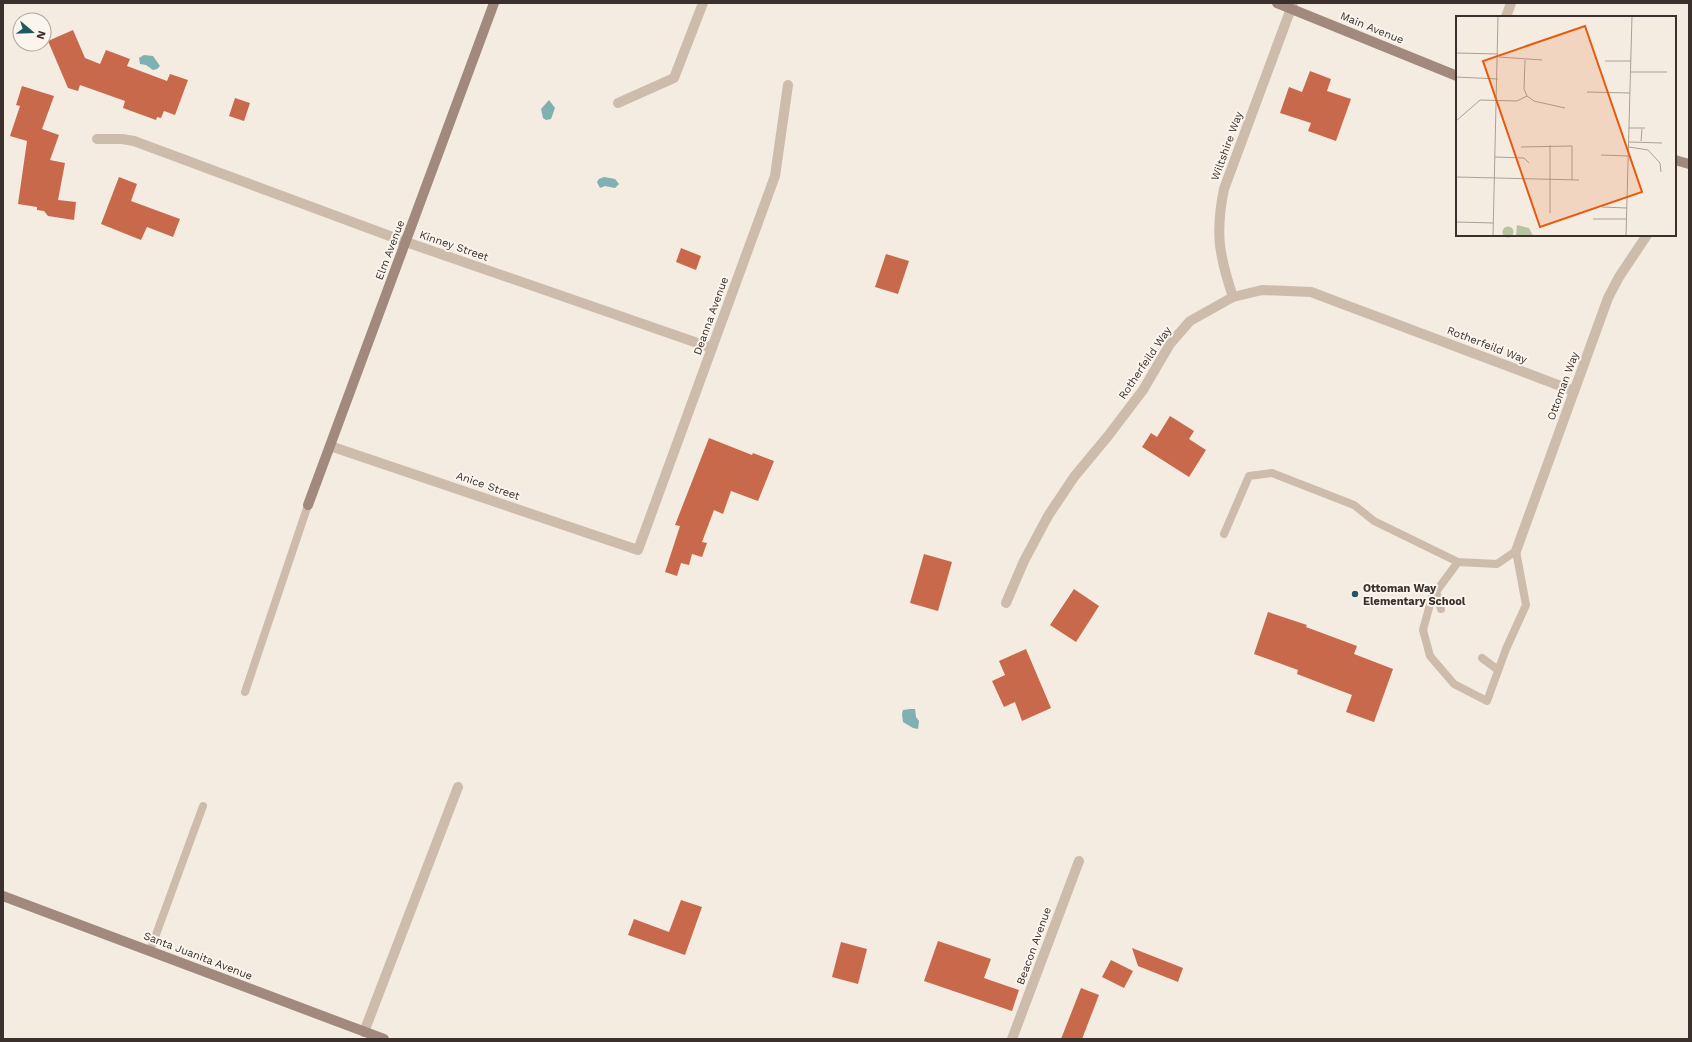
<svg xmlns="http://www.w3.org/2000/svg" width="1692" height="1042" font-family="'Work Sans',sans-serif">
	<rect width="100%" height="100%" fill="#f4ebe1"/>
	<g fill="#7fb0b2">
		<path d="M144,55L153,56L160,66L157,69L153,70L146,65L140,64L139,58Z"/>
		<path d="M549,100L555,108L551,119L546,120L543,118L541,109Z"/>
		<path d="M604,177L615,179L619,184L615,188L605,186L600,188L597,182L599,179Z"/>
		<path d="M910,709H915L916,717L919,721L918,729L913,728L903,722L902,714L903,710Z"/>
	</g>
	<g fill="#c8694b">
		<path d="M73,30L85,58L100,64L106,50L130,59L127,66L167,81L170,74L188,80L175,115L164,111L161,118L157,117L156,120L123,108L125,101L80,85L78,91L68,88L48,41Z"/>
		<path d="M1310,71L1331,79L1327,91L1351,99L1336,141L1308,131L1311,123L1280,113L1289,87L1302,92Z"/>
		<path d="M22,86L54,96L42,129L59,135L50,160L65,163L58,200L76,202L74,220L48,216L44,211L37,210V207L18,204L27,141L10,136L20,106L16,105Z"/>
		<path d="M235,98L250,103L244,121L229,116Z"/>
		<path d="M119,177L137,184L131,201L180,219L173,237L147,227L141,240L101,224Z"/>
		<path d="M681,248L701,256L696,270L676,262Z"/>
		<path d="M886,254L909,261L898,294L875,287Z"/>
		<path d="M1170,416L1194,431L1189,439L1206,450L1189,477L1142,447L1151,433L1157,437Z"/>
		<path d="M709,438L752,455L753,453L774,461L758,501L731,491L723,514L714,510L702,542L707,543L702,557L692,554L689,565L681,563L677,576L665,572L680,526L675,525Z"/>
		<path d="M924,554L952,562L938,611L910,603Z"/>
		<path d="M1074,589L1099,606L1076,642L1050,625Z"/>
		<path d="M1268,612L1307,625L1306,627L1357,646L1354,654L1393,669L1374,722L1346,712L1352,695L1297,674L1298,670L1254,654Z"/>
		<path d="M1026,649L1051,708L1022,721L1015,702L1004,707L992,681L1005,675L999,661Z"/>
		<path d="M681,900L702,907L685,955L628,935L634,919L669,932Z"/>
		<path d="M938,941L991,959L984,978L1019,990L1012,1011L924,981Z"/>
		<path d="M841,942L867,949L858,984L832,977Z"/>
		<path d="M1132,948L1183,968L1178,982L1138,966Z"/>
		<path d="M1111,960L1133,971L1124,988L1102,977Z"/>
		<path d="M1081,988L1099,995L1082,1039H1061Z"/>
	</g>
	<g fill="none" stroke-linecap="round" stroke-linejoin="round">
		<g stroke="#cdbbac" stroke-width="8">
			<path d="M1224,534L1249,476L1272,473L1354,505L1374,521L1458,562L1497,564L1516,551L1526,605L1506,649L1487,701L1454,684L1430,656L1423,630L1432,597L1458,562"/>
			<path d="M1436,591L1441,609"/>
			<path d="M1482,658L1498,670"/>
			<path d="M245,692L308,505"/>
			<path d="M150,951L203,806"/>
		</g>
		<g stroke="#cdbbac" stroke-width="10">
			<path d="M1506,17L1511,3"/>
			<path d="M618,103L674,78L703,3"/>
			<path d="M97,139H122L134,141L406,242L712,348"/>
			<path d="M1233,297C1219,255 1215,233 1224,189L1293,3"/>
			<path d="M330,446L638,550L775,176L788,85"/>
			<path d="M1516,551L1608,298L1619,277L1647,235"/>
			<path d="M1006,603L1024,561L1048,516L1074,477L1108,436L1143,390L1170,344L1190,321L1233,297L1262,290L1311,292L1574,391"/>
			<path d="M364,1032L458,787"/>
			<path d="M1012,1039L1079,861"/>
		</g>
		<g stroke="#a18a7d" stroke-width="10">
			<path d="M1277,3L1457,76"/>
			<path d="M1675,160L1689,164"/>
			<path d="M308,505L494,3"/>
			<path d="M3,896L384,1039"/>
		</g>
	</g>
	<circle fill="#1f5a5e" stroke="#fbf5ee" stroke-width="1.5" cx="1355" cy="594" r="4"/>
	<g text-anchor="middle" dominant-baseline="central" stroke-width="4" stroke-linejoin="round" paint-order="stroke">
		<g font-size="11" fill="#3b302b" stroke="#fbf5ee">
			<text transform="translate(1372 28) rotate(22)">Main Avenue</text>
			<text transform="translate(1227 146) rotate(-70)">Wiltshire Way</text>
			<text transform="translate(454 246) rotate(19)">Kinney Street</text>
			<text transform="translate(390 250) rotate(-69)">Elm Avenue</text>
			<text transform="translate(711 316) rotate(-70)">Deanna Avenue</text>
			<text transform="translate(1487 345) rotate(21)">Rotherfeild Way</text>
			<text transform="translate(1145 363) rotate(-56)">Rotherfeild Way</text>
			<text transform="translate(1563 386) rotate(-70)">Ottoman Way</text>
			<text transform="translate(488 486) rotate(19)">Anice Street</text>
			<text transform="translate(1034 946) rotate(-70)">Beacon Avenue</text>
			<text transform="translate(198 956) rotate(21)">Santa Juanita Avenue</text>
		</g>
		<g font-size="11" font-weight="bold" fill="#3b302b" stroke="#fbf5ee" text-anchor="start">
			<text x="1363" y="588">Ottoman Way<tspan x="1363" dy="13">Elementary School</tspan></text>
		</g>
	</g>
	<g transform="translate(1456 16)">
		<rect width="220" height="220" fill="#f4ebe1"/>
		<path d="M61,209L73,212L77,220H60ZM46.5 216a5.5 5.5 0 1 1 11 0a5.5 5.5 0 1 1-11 0Z" fill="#b8c4a0"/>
		<path fill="none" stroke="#aaa098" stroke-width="1" d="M0,37L42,38M43,41L86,44M69,44L68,73L71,80L78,85L109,92M149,45H175M175,56H211M0,61L42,63M131,76L174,77M0,105L24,84L61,85L71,80M173,112H189M185,125L186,113M173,126L206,127M94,129V197M65,131L116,130V164M173,131L192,134L204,147L205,156M145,139L172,140M39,141L68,142L73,147M0,161L123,164M146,191L171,192M137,203H171M0,206L37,207M37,220L42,0M170,220L176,0"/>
		<path fill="#e8590c" fill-opacity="0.15" stroke="#e8590c" stroke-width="2" d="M129,10L186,176L84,211L27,45Z"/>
		<rect width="220" height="220" fill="none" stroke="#3b302b" stroke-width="2"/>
	</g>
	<rect width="1692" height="1042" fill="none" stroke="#3b302b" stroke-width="8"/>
	<g transform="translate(32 32) rotate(109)"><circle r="19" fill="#fbf5ee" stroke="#aea6a0"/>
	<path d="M0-3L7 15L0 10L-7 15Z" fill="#1f5a5e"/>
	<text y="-6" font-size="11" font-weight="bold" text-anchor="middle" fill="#3b302b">N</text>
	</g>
</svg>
